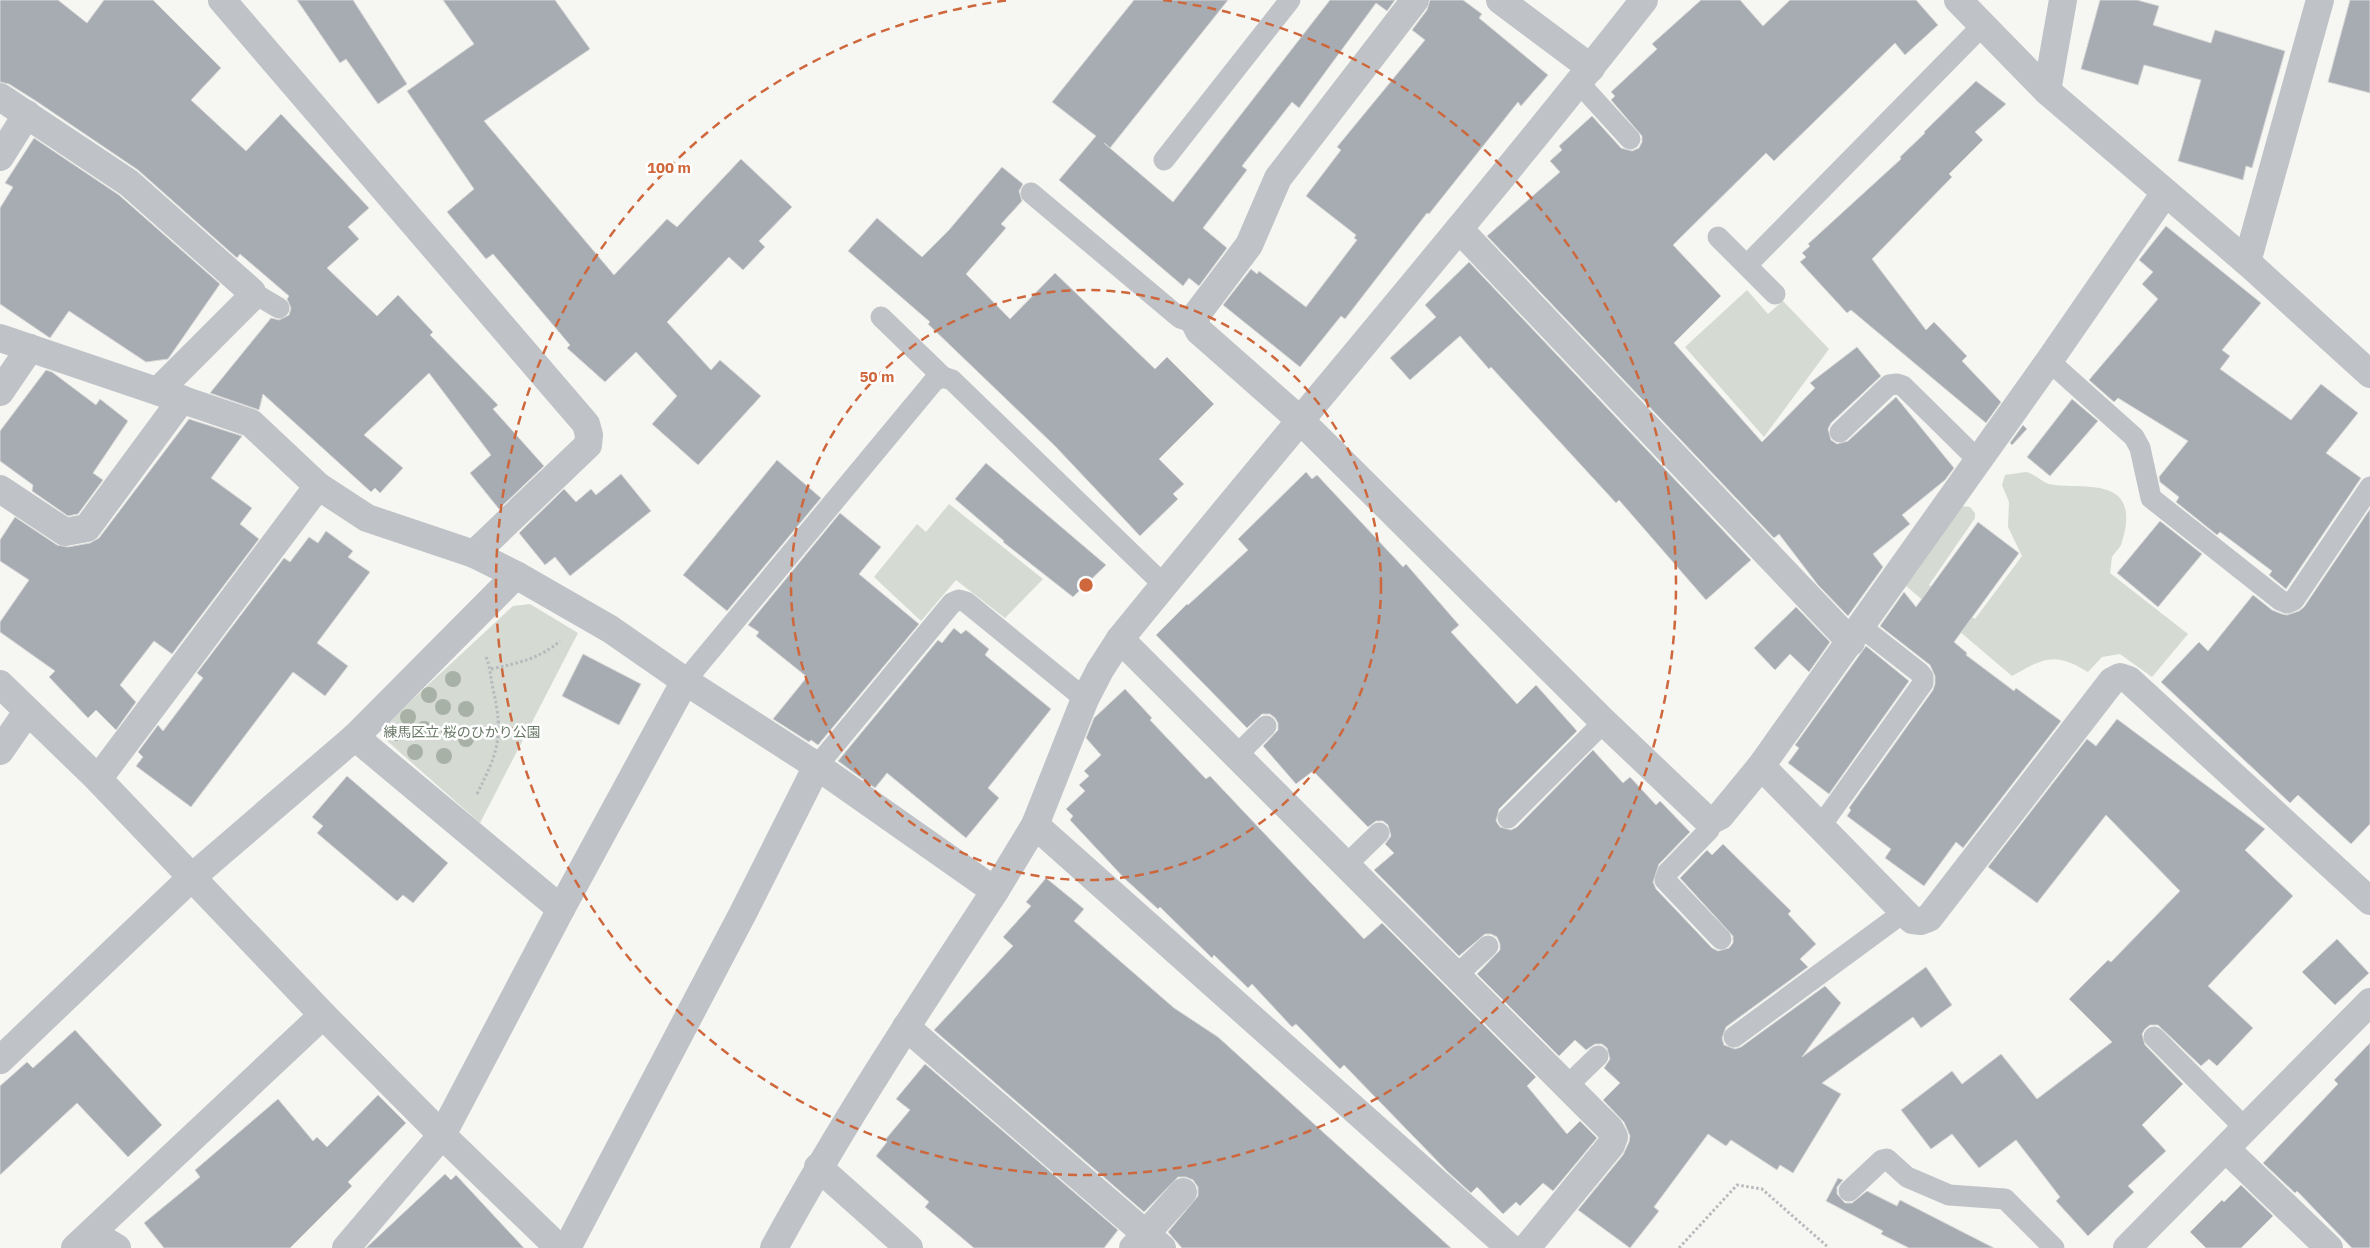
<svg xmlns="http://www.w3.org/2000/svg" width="2370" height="1248" font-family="'IBM Plex Sans','Noto Sans JP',sans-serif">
	<rect width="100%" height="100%" fill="#f6f6f3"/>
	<g fill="#d5dad3">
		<path d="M1747,290L1768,314L1783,301L1829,349L1764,437L1685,347Z"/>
		<path d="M2026,472C2035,474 2042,482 2049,484C2077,490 2130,476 2126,522C2126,529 2123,538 2121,545C2119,549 2114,553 2112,557C2111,562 2111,568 2110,573L2188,634L2152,677L2120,654L2102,657L2088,672C2055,652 2045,657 2012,676L1906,586L1961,506L1970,507L1975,513V518L1929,585L1975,619L2022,556L2008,527L2009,502L2002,485L2005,475Z"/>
		<path d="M949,504L1043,579L1005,618L956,580L921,621L874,577L917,524L926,532Z"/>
		<path d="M530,604L578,633L480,823L386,740L387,723L513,606Z"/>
	</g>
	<g fill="#a6acb2" stroke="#d7d7d6">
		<path d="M0,0H58L87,23L104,0H153L221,68L191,100L246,151L281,114L369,208L348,227L359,239L327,268L377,316L398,295L433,332L430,335L498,405L493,409L544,466L499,509L470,473L491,455L429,373L364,435L403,468L380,493L375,488L371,492L263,394L259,410L210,393L271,318L279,320L289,315L291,308L287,299L289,296L240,254L237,258L138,170L36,101L9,84L0,82Z"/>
		<path d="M297,0H353L407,84L378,104L346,59L340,63Z"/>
		<path d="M443,0H555L590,49L484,121L614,275L667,219L677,227L741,159L792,207L759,241L765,247L743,270L729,257L667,322L711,370L720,360L761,396L698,465L652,424L677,396L636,352L605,382L567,348L570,345L493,254L486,259L447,212L474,189L407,91L474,44Z"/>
		<path d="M1134,0H1228L1110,148L1104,143L1173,202L1330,0H1395L1387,11L1376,3L1299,108L1292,102L1242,166L1247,170L1203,228L1227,248L1199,286L1189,278L1183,286L1059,180L1096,136L1052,102Z"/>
		<path d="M1430,0H1463L1482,14L1479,18L1548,75L1521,106L1518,102L1429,214L1427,213L1345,319L1341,316L1300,367L1223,305L1251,269L1257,274L1259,271L1306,307L1357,240L1354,238L1356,235L1306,196L1341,150L1337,147L1425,40L1412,30L1427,10Z"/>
		<path d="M1701,0H1740L1763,26L1790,0H1916L1938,25L1905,55L1895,43L1774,161L1766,153L1673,245L1721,296L1674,343L1762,442L1815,388L1810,383L1857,347L1881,376L1831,423L1828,429L1831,440L1837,444L1848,441L1896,397L1954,468L1945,480L1902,515L1910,524L1873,554L1883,567L1848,616L1818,585L1779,534L1774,538L1487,236L1560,172L1550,161L1562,150L1559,146L1592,116L1621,148L1632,151L1639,148L1642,142V136L1611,100L1615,96L1611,92L1657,49L1652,44Z"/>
		<path d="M2100,0H2137L2159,6L2153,25L2211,43L2215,30L2285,51L2252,168L2246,166L2243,180L2178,161L2201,80L2144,65L2138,85L2081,69Z"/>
		<path d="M2350,0H2370V93L2328,82Z"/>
		<path d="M1976,81L2006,104L1975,132L1983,140L1949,174L1952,177L1872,259L1926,330L1934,322L1967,356L1962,361L2001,402L1986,423L1851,310L1847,313L1800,262L1806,257L1802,253L1810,246L1808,244L1901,159L1900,157L1925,133L1924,132Z"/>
		<path d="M34,138L119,195L220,284L168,359L146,362L69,311L50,338L0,304V208L13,187L5,183Z"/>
		<path d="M1002,167L1023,184L1019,191L1022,201L1001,224L1006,228L966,274L1010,319L1055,273L1155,369L1167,357L1214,404L1159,459L1184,484L1173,494L1178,499L1140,536L1055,446L928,324L930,322L848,251L877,218L922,257L949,230Z"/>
		<path d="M2166,226L2261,303L2222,350L2230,356L2220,369L2291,420L2321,384L2358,413L2326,453L2361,478L2286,589L2269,575L2272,571L2220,532L2217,535L2176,502L2179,497L2160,482L2159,477L2188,441L2118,398L2114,402L2089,380L2158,299L2142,284L2153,272L2139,260Z"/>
		<path d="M1469,262L1751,560L1706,600L1619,500L1616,503L1491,367L1489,369L1460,336L1410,380L1390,358L1436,317L1425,305Z"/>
		<path d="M46,370L52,372L96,405L100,399L128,421L93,473L103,480L78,514L68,516L32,491L33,485L0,461V431Z"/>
		<path d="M2072,399L2098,421L2050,476L2027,457Z"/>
		<path d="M189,419L242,436L211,478L252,508L240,524L259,539L172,654L154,641L120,685L136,702L116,730L96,710L88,718L49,677L55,671L0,632V622L29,580L0,561V540L15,517L57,545L68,547L90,543L99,538Z"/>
		<path d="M2023,425L2027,429L2012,445L2010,443Z"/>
		<path d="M777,460L821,498L727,611L683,575Z"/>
		<path d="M986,463L1106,565L1073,597L1003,542L1004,541L955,499Z"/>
		<path d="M1306,472L1312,479L1317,475L1403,567L1406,564L1459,625L1451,632L1517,704L1536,685L1577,731L1499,809L1496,821L1500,827L1511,830L1517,827L1593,750L1623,783L1630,777L1656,805L1660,801L1690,832L1659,864L1653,882L1656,889L1712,948L1718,951L1729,948L1733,943V936L1680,878L1707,850L1712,855L1723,844L1791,911L1788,914L1816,944L1800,959L1808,967L1726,1027L1722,1038L1724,1045L1735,1049L1741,1047L1825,986L1841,1003L1802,1057L1926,967L1952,1005L1921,1028L1913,1017L1822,1083L1841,1094L1793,1173L1780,1165L1777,1170L1731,1140L1726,1146L1708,1134L1654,1207L1659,1211L1630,1248L1578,1210L1623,1155L1629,1142L1630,1136L1624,1122L1603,1100L1620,1083L1604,1068L1610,1059L1607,1048L1602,1044H1595L1586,1050L1575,1040L1559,1056L1477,974L1500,950V944L1497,937L1491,934H1485L1459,956L1374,870L1394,853L1385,844L1391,836L1388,825L1383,821H1376L1368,827L1313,771L1296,784L1263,746L1278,730V723L1275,718L1270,714H1262L1247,728L1156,635L1187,604L1188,605L1248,550L1238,539Z"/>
		<path d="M621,474L651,511L570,576L555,557L545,565L519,533L564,489L576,502L591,489L596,495Z"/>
		<path d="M2370,509V824L2351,844L2298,795L2290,803L2161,682L2199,642L2208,651L2253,595L2272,610L2282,614L2287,615L2299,611L2304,607Z"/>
		<path d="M840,513L881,547L859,574L919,624L818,745L811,740L809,742L773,719L807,677L756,636L759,632L748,625Z"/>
		<path d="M2160,521L2202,554L2158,607L2117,573Z"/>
		<path d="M1978,522L2019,553L1954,642L1967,653L1966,655L2014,691L2016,688L2061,721L1963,848L1956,842L1924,886L1885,858L1891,849L1847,816L1851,810L1849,808L1933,690L1935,684V676L1930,665L1880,626L1904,592L1916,607Z"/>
		<path d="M326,531L353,551L348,557L370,572L317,643L348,666L325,696L293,672L191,807L136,766L143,757L138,752L158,725L163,731L203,678L197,673L284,558L290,562L309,537L318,543Z"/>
		<path d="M1796,607L1830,642L1809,672L1790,654L1775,670L1754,648Z"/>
		<path d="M954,628L961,634L966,630L989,649L985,655L1051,709L988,788L999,798L966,838L887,773L875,788L838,761L938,640L942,643Z"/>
		<path d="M1866,646L1909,681L1829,794L1788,763L1799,748L1795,745Z"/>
		<path d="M583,654L641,684L619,725L562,696Z"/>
		<path d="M1125,689L1152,718L1150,720L1206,779L1210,776L1364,939L1382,923L1536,1077L1527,1086L1567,1134L1580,1121L1597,1138L1553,1191L1543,1183L1520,1206L1516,1202L1503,1214L1477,1187L1471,1193L1448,1172L1344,1065L1340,1069L1296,1024L1292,1027L1252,984L1248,988L1214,955L1212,958L1160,907L1158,909L1125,879L1070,820L1073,816L1066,809L1085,791L1079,785L1089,776L1084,771L1101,755L1086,738L1094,718Z"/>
		<path d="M2117,719L2265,829L2245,850L2293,896L2208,986L2253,1028L2217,1066L2209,1059L2201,1066L2158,1025H2150L2145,1029L2142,1034L2145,1045L2183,1084L2142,1125L2166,1151L2128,1186L2134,1192L2088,1236L2056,1201L2060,1197L2016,1140L1979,1168L1952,1134L1931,1149L1901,1110L1952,1071L1962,1084L2001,1054L2037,1099L2112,1042L2069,999L2108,960L2111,962L2180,891L2106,815L2037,903L1988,867L2087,739L2096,746Z"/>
		<path d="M347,776L448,863L413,903L403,895L397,901L317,833L323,826L312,817Z"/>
		<path d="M1046,878L1084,909L1074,921L1174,1008L1218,1037L1451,1248H1182L1168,1232L1198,1196V1187L1193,1180L1186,1177H1178L1144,1212L934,1030L1013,946L1003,937L1031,906L1026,902Z"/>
		<path d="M2337,939L2369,973L2335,1005L2302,972Z"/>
		<path d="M75,1030L162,1125L128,1157L77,1103L0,1175V1086L27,1062L33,1068Z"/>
		<path d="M2370,1043V1248H2352L2297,1191L2295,1193L2263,1163L2338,1084L2334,1080Z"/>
		<path d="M925,1064L1118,1230L1104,1248H974L925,1207L929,1202L876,1156L887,1142L885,1140L910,1110L896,1099Z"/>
		<path d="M378,1095L406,1123L348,1182L352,1186L290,1248H164L144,1223L200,1177L195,1170L278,1099L313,1141L317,1137L327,1147Z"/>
		<path d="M445,1174L451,1180L456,1175L524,1248H366Z"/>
		<path d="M1838,1178L1843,1180L1837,1187V1194L1845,1203H1852L1867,1191L1897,1206L1900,1200L1994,1248H1909L1881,1234L1883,1231L1826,1201Z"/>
		<path d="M2241,1185L2273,1216L2241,1248H2206L2190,1232L2222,1200L2224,1202Z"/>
	</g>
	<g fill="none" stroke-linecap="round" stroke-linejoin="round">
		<g stroke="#b7babc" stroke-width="3" stroke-dasharray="2.5 2.5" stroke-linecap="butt">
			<path d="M491,669C518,663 539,659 560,641"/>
			<path d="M477,794C498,752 504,736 493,689C490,676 491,667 485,655"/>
			<path d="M1679,1248L1737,1185L1762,1189L1829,1248"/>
		</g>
		<g stroke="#bfc2c6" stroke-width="21">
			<path d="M1579,83L1630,139"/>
			<path d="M1164,160L1290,0"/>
			<path d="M1031,193L1180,318L1195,323"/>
			<path d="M1718,237L1775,294"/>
			<path d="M1747,265L1983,25"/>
			<path d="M252,292L279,308"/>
			<path d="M881,317L943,377L952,380L1164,585"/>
			<path d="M2049,361L2134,437L2140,448L2151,498L2280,600L2287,603L2294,600L2370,487"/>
			<path d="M1840,432L1889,385L1897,384L1903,386L1978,460"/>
			<path d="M685,681L934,381L943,377"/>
			<path d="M1236,756L1266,726"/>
			<path d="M817,766L952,603L959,600L966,602L1085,699"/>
			<path d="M1508,818L1604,722"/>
			<path d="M1712,820L1709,830L1668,872L1665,880L1721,939"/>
			<path d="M1820,827L1923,683V677L1920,673L1860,626"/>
			<path d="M1346,865L1379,833"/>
			<path d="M1457,975L1488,946"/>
			<path d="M1734,1037L1904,912"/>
			<path d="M2154,1037L2246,1129"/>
			<path d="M1567,1086L1598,1056"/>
			<path d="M1849,1191L1882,1160L1887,1159L1907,1177L1949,1195L2005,1199L2054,1248"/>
		</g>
		<g stroke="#bfc2c6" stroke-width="28">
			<path d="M222,0L586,424L589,435L588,445L474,554"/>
			<path d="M1415,0L1278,178L1249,245L1197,314L1195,323L1199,331L1301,421L1604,722L1704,817L1712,820L1720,816L1761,766L2049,361L2165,193"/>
			<path d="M1500,0L1591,68"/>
			<path d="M1958,0L2047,91L2247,262L2370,374"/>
			<path d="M2047,91L2063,0"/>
			<path d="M0,97L129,183L252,292L249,300L158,391"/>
			<path d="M0,157L27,114"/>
			<path d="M1459,229L1851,642"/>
			<path d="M2247,262L2320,0"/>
			<path d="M0,338L251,423L318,486L367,518L474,554L516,575L610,629L685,681L817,766L995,891L1035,825L1085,699L1100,670L1120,639C1294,425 1474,216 1644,0"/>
			<path d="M0,392L30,348"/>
			<path d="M0,489L65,532L87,528L182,399"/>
			<path d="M1120,639L1610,1129L1614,1137L1611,1145L1529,1245L1525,1248"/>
			<path d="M0,684L98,779L323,1015L442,1135L559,1248"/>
			<path d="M355,737L561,909"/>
			<path d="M0,751L27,712"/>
			<path d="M1761,766L1912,920L1921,921L1929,918L2112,681L2120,677L2129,680L2370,901"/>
			<path d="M98,779L318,486"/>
			<path d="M1035,825L1510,1248"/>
			<path d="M906,1027L1162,1248"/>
			<path d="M0,1060L191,878L355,737L516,575"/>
			<path d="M2226,1149L2329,1248"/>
			<path d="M818,1167L909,1248"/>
			<path d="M92,1233L117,1248"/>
			<path d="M75,1248L323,1015"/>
			<path d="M346,1248L442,1135L561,909L685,681"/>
			<path d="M567,1248L743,913L817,766"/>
			<path d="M1133,1248L1183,1192"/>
			<path d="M2127,1248L2370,1002"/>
		</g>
		<path stroke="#bfc2c6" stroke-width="28" d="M774,1248C841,1125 918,1008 995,891"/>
	</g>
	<g fill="#a8b1a5">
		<circle cx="453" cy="679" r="8"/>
		<circle cx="429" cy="695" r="8"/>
		<circle cx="443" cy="707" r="8"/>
		<circle cx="466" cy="709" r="8"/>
		<circle cx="408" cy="717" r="8"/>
		<circle cx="424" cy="729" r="8"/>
		<circle cx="449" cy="732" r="8"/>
		<circle cx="397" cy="733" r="8"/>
		<circle cx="466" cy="739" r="8"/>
		<circle cx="415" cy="752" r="8"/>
		<circle cx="444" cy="756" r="8"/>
	</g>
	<g fill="none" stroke="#ce673b" stroke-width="2.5" stroke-dasharray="9 6">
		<circle cx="1086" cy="585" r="295"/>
		<path d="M1163 0A590 590 0 1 1 1009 0"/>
	</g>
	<g text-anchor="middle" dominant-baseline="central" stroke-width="5" stroke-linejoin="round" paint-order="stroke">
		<g font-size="14" fill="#697866" stroke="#fff">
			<text x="462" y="732">練馬区立 桜のひかり公園</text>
		</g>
	</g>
	<circle cx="1086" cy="585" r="8" fill="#ce673b" stroke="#fff" stroke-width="2.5"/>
	<g font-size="15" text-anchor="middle" font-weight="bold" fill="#ce673b" stroke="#fff" stroke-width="5" stroke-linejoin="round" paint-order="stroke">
		<text x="669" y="173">100 m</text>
		<text x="877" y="382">50 m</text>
	</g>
</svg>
